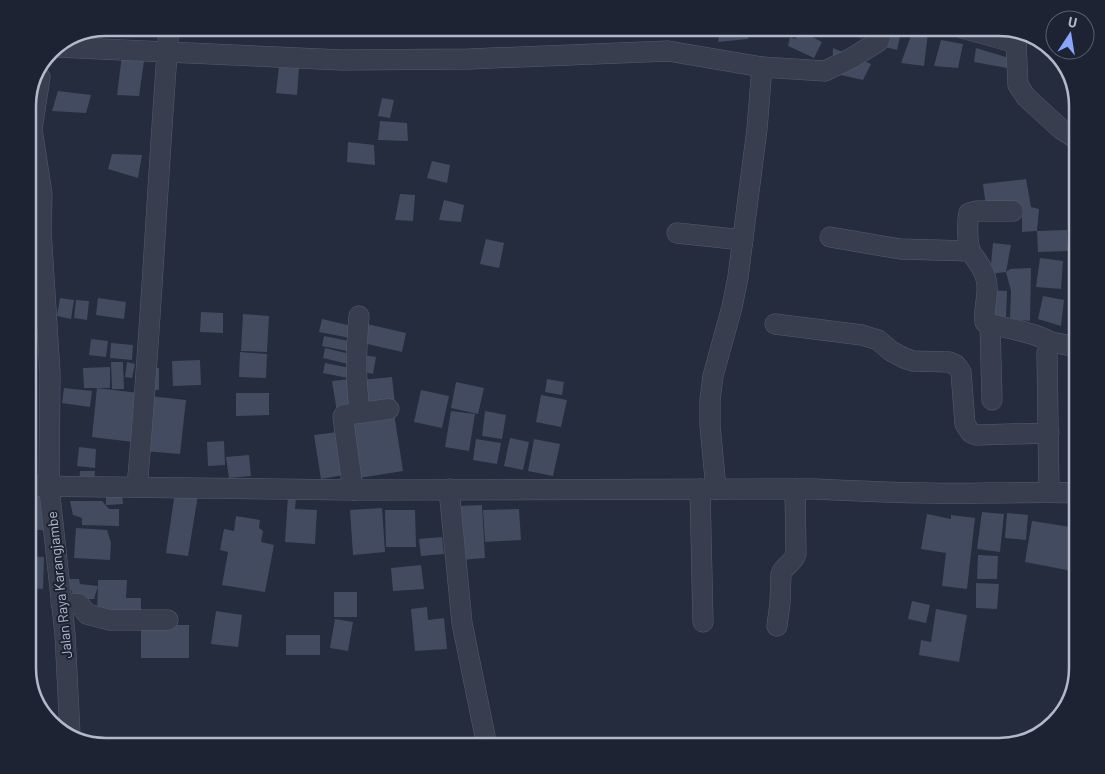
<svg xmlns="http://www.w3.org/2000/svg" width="1105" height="774" font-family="Barlow,sans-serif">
	<rect width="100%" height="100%" fill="#242c3e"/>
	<g fill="#424b60">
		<path d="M364,28H381L380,36L363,34Z"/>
		<path d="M720,28H749L748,39L718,42Z"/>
		<path d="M852,28H865L861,39Z"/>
		<path d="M885,28H902L897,50L881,46Z"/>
		<path d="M913,30L928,33L924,66L901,63Z"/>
		<path d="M801,31L822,42L814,58L788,46L790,37L795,39Z"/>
		<path d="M941,40L963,44L958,68L934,66Z"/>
		<path d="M833,48L871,64L863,80L832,73Z"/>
		<path d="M976,48L1009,58L1007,68L974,62Z"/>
		<path d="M145,54L139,96L117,95L122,55Z"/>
		<path d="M279,66L299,68L297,95L276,93Z"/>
		<path d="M58,91L91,95L86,113L52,111Z"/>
		<path d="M382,98L394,100L390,118L378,116Z"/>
		<path d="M380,121L407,123L408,141L378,140Z"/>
		<path d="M348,142L374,145L375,165L347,162Z"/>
		<path d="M112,154L142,155L138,178L108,169Z"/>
		<path d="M432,161L450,165L447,183L427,178Z"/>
		<path d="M1026,179L1031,207L1039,209L1037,231L1067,230L1068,251L1038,252L1037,231L1022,232V207H986L983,184Z"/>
		<path d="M400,194L415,195L413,221L395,220Z"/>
		<path d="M444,200L464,205L461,222L439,220Z"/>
		<path d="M1073,212L1077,213V243L1068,241Z"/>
		<path d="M486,239L504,243L499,268L480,264Z"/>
		<path d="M993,243L1011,245L1006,272L990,274Z"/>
		<path d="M1040,258L1063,261L1061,289L1036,287Z"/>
		<path d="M1031,268L1030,321L1010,319L1011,291L1006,272L1010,269Z"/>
		<path d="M988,290L1007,291L1006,317H987Z"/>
		<path d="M1043,296L1064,300L1061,326L1038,319Z"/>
		<path d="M60,298L74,300L71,319L57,316Z"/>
		<path d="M98,298L126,302L124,319L96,315Z"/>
		<path d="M76,300L89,301L87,320L74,318Z"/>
		<path d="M201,312L223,313V333L200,332Z"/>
		<path d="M243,314L269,316L267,352L241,351Z"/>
		<path d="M322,319L352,326L350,338L319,332Z"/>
		<path d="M28,320H32L33,343H28Z"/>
		<path d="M367,324L406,333L402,352L363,343Z"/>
		<path d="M324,336L349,341L347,351L322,346Z"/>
		<path d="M91,339L108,341L106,357L89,355Z"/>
		<path d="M111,343L133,345L132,360L110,358Z"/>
		<path d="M325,348L350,354L348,364L323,358Z"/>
		<path d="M240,352L267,354L266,378L239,377Z"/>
		<path d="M363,355L376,357L373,374L360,371Z"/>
		<path d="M200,360L201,385L173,386L172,361Z"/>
		<path d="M111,362H123L124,389H112Z"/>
		<path d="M127,362L135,364L132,378L125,377Z"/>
		<path d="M325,363L350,368L348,378L323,373Z"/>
		<path d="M110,367V388H84L83,368Z"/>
		<path d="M140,367L159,368V390L140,389Z"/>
		<path d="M392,377L395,404L365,408L361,380Z"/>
		<path d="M350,379L355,409L337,412L332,381Z"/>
		<path d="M547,379L564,382L562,395L545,392Z"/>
		<path d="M456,382L484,388L478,414L451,408Z"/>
		<path d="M28,383H36L37,405H28Z"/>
		<path d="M64,388L92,391L90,407L62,403Z"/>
		<path d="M97,388L139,393L133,442L92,437Z"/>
		<path d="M421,390L449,396L442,428L414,422Z"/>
		<path d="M236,393H269V415L236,416Z"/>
		<path d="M541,395L567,400L561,427L536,422Z"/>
		<path d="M149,396L186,400L180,454L144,451Z"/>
		<path d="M451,411L475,414L469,451L445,447Z"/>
		<path d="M485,411L506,415L502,439L482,436Z"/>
		<path d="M394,413L403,471L359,478L350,420Z"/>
		<path d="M337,432L344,475L321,479L314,435Z"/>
		<path d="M510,438L529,442L523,470L504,466Z"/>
		<path d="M476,439L501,443L497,464L473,460Z"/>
		<path d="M534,439L560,444L553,476L528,471Z"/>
		<path d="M224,441L225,465L208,466L207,442Z"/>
		<path d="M79,447L96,449L95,468L77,466Z"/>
		<path d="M249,455L251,476L229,478L226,457Z"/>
		<path d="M80,471H95L94,485L79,484Z"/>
		<path d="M28,487L52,488L50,531L28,529Z"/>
		<path d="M122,492L123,504L106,505V493Z"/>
		<path d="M175,492L198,495L188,556L166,553Z"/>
		<path d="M288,496L296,497L295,509L317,510L315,544L285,542Z"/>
		<path d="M70,501H102L109,509H119V526L82,525V518L73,515Z"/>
		<path d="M482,505L485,558L461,560L457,506Z"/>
		<path d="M382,508L385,552L353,555L350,510Z"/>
		<path d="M519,509L521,540L485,542L483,510Z"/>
		<path d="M385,510H415L416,547H386Z"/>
		<path d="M982,512L1004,514L1000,552L977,549Z"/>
		<path d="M1007,513L1028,515L1026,540L1005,538Z"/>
		<path d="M927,514L951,519V515L975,518L967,589L942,586L946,553L921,549Z"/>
		<path d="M236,516L260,520L259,528L263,531L261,542L274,545L265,592L222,585L228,552L220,550L224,529L234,531Z"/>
		<path d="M1032,521L1077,528V572L1025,562Z"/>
		<path d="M76,528L107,530L111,543L110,560L74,558Z"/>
		<path d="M442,537L444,554L421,556L419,539Z"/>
		<path d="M978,555L998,556L997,579H977Z"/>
		<path d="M28,556L44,557L43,589L28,588Z"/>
		<path d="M421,565L424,589L393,591L391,568Z"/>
		<path d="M65,579H79L80,584L98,586V580H127L126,598H141V611L97,610L98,586L94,599H74L71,589H65Z"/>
		<path d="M976,583L999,584L997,609L976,608Z"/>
		<rect x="334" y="592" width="23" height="25"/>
		<path d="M912,601L930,605L926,623L908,619Z"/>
		<path d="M427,607L428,620L444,618L447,649L415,651L411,609Z"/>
		<path d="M936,609L967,615L959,662L919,655L921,640L931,642Z"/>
		<path d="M216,611L242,615L238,647L211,644Z"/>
		<path d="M335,619L353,622L348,651L330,648Z"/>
		<rect x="141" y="625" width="48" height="33"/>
		<rect x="286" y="635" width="34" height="20"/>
	</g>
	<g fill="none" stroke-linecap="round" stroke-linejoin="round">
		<defs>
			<g id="minor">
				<path d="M962,28L1016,43"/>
				<path d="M1017,34L1016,43L1018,85L1026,97L1061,129L1077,139"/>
				<path d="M56,47L342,60L469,59L668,51L762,67L757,129L738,277L732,307L713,376L710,400V425L716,489"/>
				<path d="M762,67L825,71L852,58L879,41L882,28"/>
				<path d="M40,77L32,129L42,194L41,230L50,373L49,487L65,634L70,734"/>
				<path d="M677,233L743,240"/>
				<path d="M830,237L900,249L970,251"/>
				<path d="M359,316C356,352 355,377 360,413"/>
				<path d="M775,324L862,335L878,340L891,351L904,358L913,361L949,362L956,365L961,372L965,424L971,433L977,435L1049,433"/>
				<path d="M990,324C1011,329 1032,332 1051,342"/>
				<path d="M992,400L990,324L985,322C983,308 990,292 986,279C984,269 976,260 971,252C967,244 967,222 969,213L976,211H1013"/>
				<path d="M28,486L353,490L815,489C872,492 929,494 986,493C1017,493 1047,492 1077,493"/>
				<path d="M137,487C151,334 157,181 169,28"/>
				<path d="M449,489L462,623L487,746"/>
				<path d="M700,489L703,622"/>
				<path d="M353,490L343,417L344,415L389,409"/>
				<path d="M1049,492L1047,353L1051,342L1077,347"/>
				<path d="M61,603L79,604L87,614L110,620H168"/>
				<path d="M777,626L780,603L781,574C784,565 794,563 796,554L795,489"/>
			</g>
		</defs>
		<use href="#minor" stroke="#565c6c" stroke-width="21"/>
		<use href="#minor" stroke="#383e4e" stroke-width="20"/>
	</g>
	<g text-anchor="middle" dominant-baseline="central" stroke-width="4" stroke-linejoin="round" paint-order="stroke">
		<g font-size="14" fill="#b4b9c9" stroke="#1d2333">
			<text transform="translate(59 585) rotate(-96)">Jalan Raya Karangjambe</text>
		</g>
	</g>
	<path d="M0 0H1105V774H0ZM106 36H999A70 70 0 0 1 1069 106V668A70 70 0 0 1 999 738H106A70 70 0 0 1 36 668V106A70 70 0 0 1 106 36Z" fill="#1d2333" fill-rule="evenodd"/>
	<path fill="none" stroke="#b4b9c9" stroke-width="2.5" d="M106 36H999A70 70 0 0 1 1069 106V668A70 70 0 0 1 999 738H106A70 70 0 0 1 36 668V106A70 70 0 0 1 106 36Z"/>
	<g transform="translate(1070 35) rotate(12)"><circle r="24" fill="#1d2333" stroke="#595f6f"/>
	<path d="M0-4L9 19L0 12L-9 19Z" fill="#88a7fa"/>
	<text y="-8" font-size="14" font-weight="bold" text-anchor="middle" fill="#b4b9c9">U</text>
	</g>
</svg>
